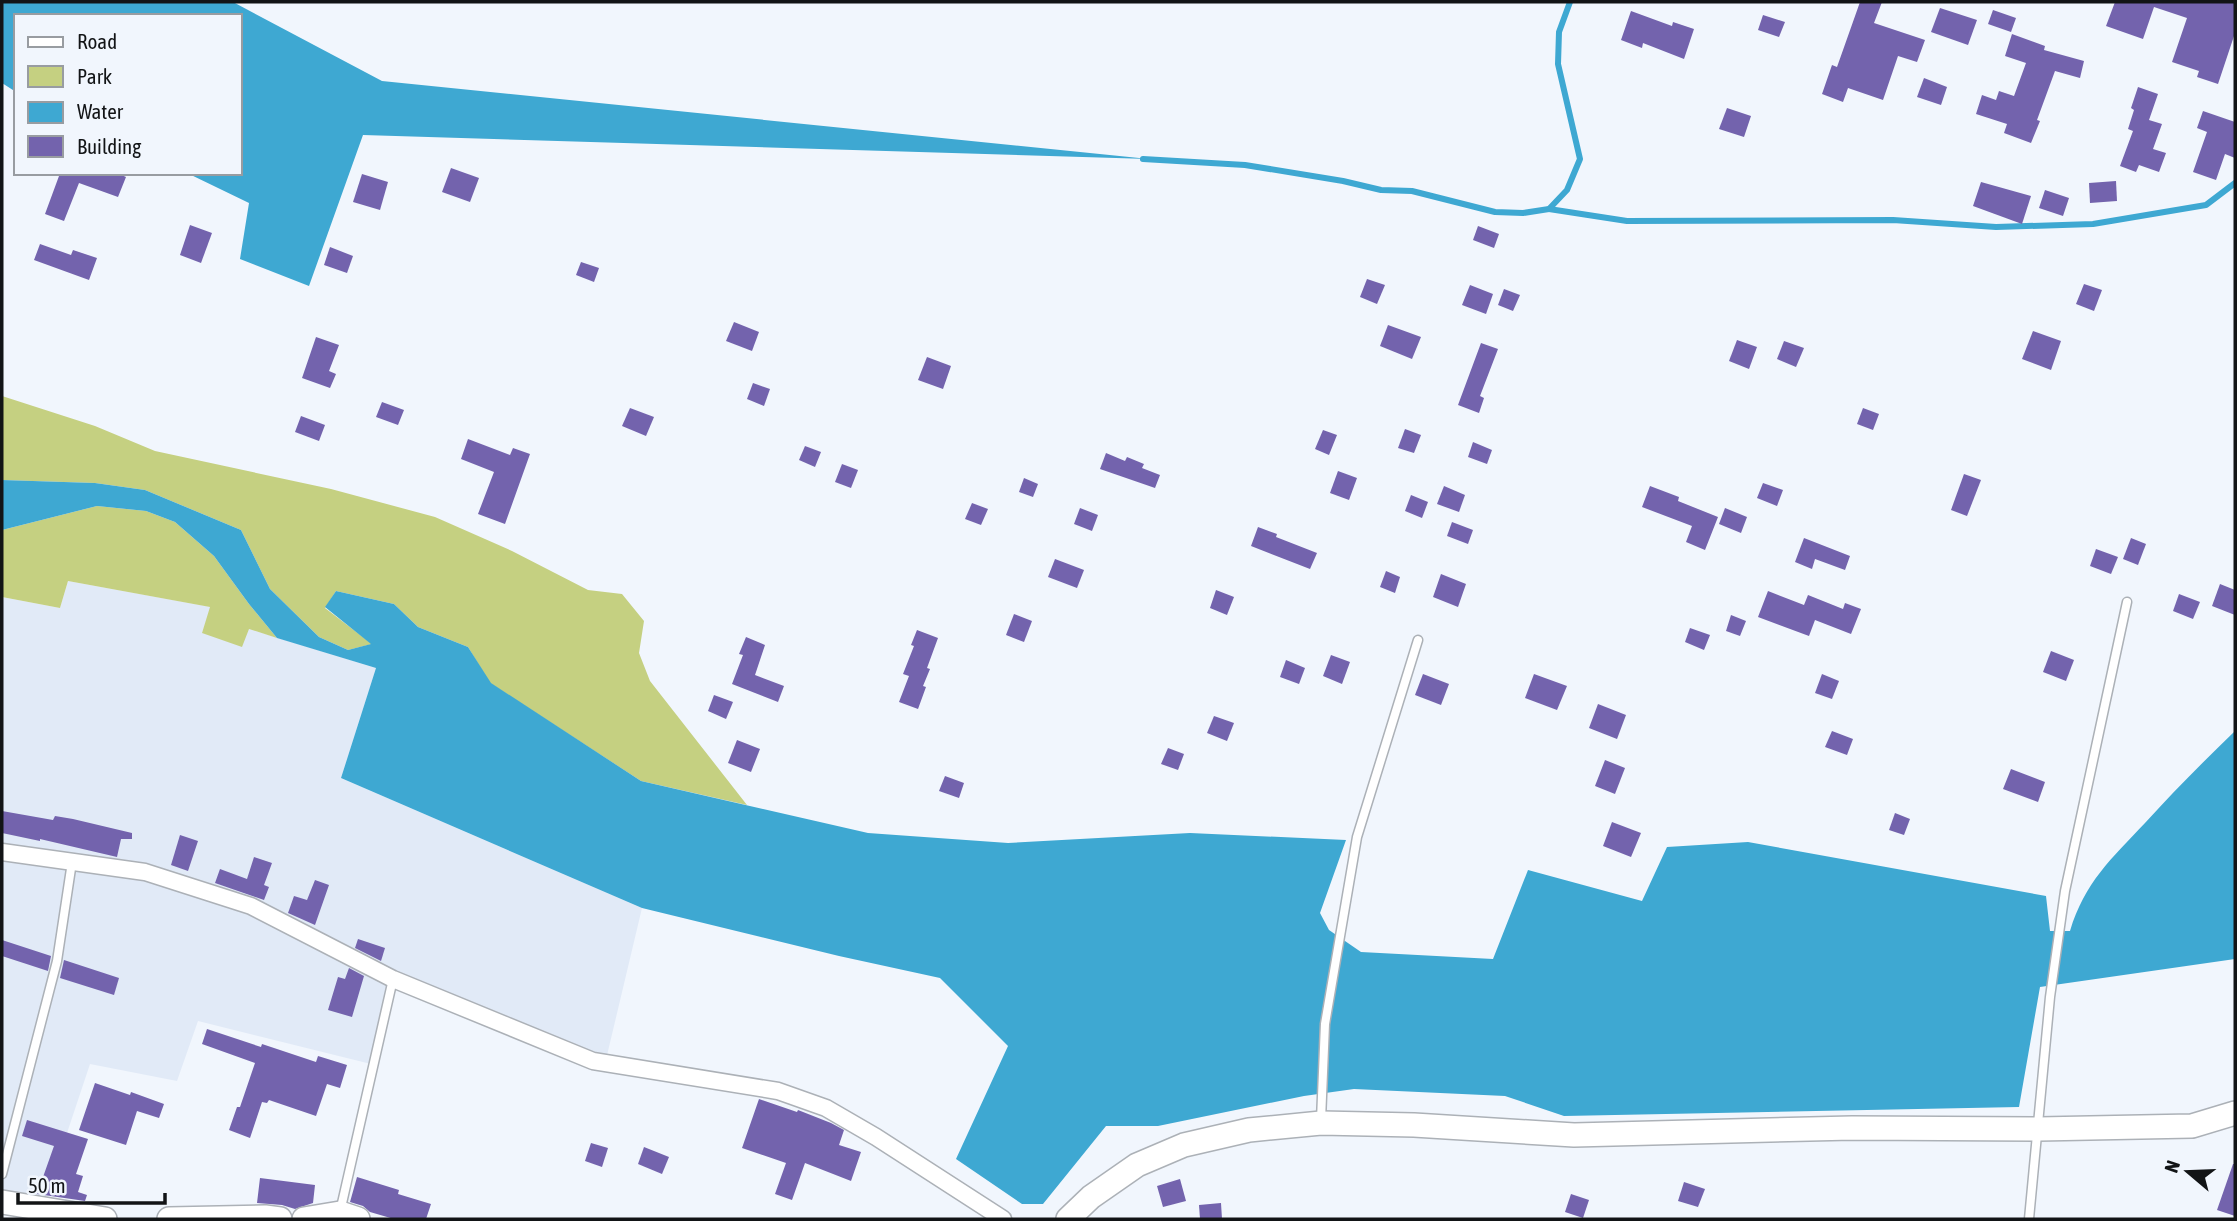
<svg xmlns="http://www.w3.org/2000/svg" width="2237" height="1221" font-family="'Asap Condensed',sans-serif">
	<rect width="100%" height="100%" fill="#f1f6fd"/>
	<path fill="#e1eaf7" d="M68,581L211,607L202,633L249,629L376,668L341,778L642,908L604,1068L396,989L375,1065L198,1021L177,1081L90,1064L41,1211L2,1204V597L60,608Z"/>
	<g fill="#c5d081">
		<path d="M2,396L95,426L155,451L331,489L435,517L512,551L588,590L622,594L644,621L639,653L650,681L747,805L641,781L490,683L468,647L418,627L394,604L336,591L325,608L372,644L348,650L319,637L270,589L241,530L145,490L95,483L2,480Z"/>
		<path d="M97,506L146,511L175,522L214,556L249,604L277,638L249,629L242,647L202,633L210,607L68,581L60,608L2,597V530Z"/>
	</g>
	<g fill="#3ea8d2">
		<path d="M2,2H233L382,81L1149,159L363,135L309,286L240,259L249,203L187,173H240V16H16V92L2,83Z"/>
		<path d="M2,480L95,483L145,490L241,530L270,589L319,637L348,650L371,644L325,607L336,591L394,604L418,627L468,647L491,683L641,781L868,833L1008,843L1190,833L1346,840L1320,913L1329,930L1361,952L1493,959L1528,870L1642,901L1667,847L1748,842L2046,896L2050,931H2070C2085,882 2111,859 2145,823C2174,791 2204,761 2235,731V959L2040,987L2019,1107L1564,1116L1505,1096L1354,1089L1304,1096L1158,1126H1106L1043,1204H1022L956,1159L1008,1046L940,978L839,956L642,908L341,778L376,668L277,638L249,604L214,556L175,522L146,511L97,506L2,530Z"/>
	</g>
	<g fill="none" stroke-linecap="round" stroke-linejoin="round">
		<g stroke="#3ea8d2" stroke-width="6">
			<path d="M1143,159L1245,165L1343,181L1381,190L1412,191L1495,212L1523,213L1549,209L1567,190L1580,159L1558,64L1559,32L1570,2"/>
			<path d="M1549,209L1627,221L1893,220L1996,227L2093,224L2206,205L2235,183"/>
		</g>
	</g>
	<g fill="#7363ad">
		<path d="M1860,2H1882L1874,23L1925,40L1917,62L1898,56L1883,100L1848,88L1843,102L1822,94L1832,65L1837,67Z"/>
		<path d="M2115,2H2235V33L2218,84L2197,77L2199,71L2172,62L2187,18L2154,7L2143,39L2106,26Z"/>
		<path d="M1940,8L1977,20L1968,45L1931,32Z"/>
		<path d="M1993,10L2016,18L2011,32L1988,24Z"/>
		<path d="M1631,11L1672,26L1673,22L1694,29L1684,59L1643,43L1642,48L1621,40Z"/>
		<path d="M1763,15L1785,22L1779,37L1758,30Z"/>
		<path d="M2012,34L2045,46L2044,50L2084,61L2080,78L2055,71L2037,120L2040,121L2031,143L2004,133L2007,124L1976,114L1982,95L1996,100L1999,91L2014,96L2026,63L2005,56Z"/>
		<path d="M1924,78L1947,87L1941,105L1917,97Z"/>
		<path d="M2138,87L2158,94L2149,120L2162,124L2153,149L2166,153L2159,172L2139,165L2136,172L2120,166L2133,131L2128,129L2134,110L2131,108Z"/>
		<path d="M1727,108L1751,116L1744,137L1719,129Z"/>
		<path d="M2203,111L2235,122V158L2225,154L2216,180L2193,172L2207,132L2197,128Z"/>
		<path d="M451,168L479,178L470,202L442,192Z"/>
		<path d="M57,173H117L126,177L118,197L79,183L64,221L45,214L59,176Z"/>
		<path d="M362,174L388,182L380,210L353,202Z"/>
		<path d="M2116,181L2117,201L2090,203L2089,183Z"/>
		<path d="M1981,182L2031,196L2022,224L1973,206Z"/>
		<path d="M2045,190L2069,198L2063,216L2039,208Z"/>
		<path d="M190,225L212,233L201,263L180,255Z"/>
		<path d="M1478,226L1499,234L1494,248L1473,240Z"/>
		<path d="M40,244L71,255L73,250L97,258L89,280L34,260Z"/>
		<path d="M330,247L353,256L347,273L324,265Z"/>
		<path d="M581,262L599,268L594,282L576,275Z"/>
		<path d="M1367,279L1385,285L1377,304L1360,297Z"/>
		<path d="M2084,284L2102,290L2094,311L2076,304Z"/>
		<path d="M1470,285L1493,294L1486,314L1462,305Z"/>
		<path d="M1504,289L1520,295L1513,311L1498,305Z"/>
		<path d="M734,322L759,332L752,351L726,341Z"/>
		<path d="M1388,325L1421,337L1412,359L1380,346Z"/>
		<path d="M2033,331L2061,341L2051,370L2022,359Z"/>
		<path d="M316,337L339,345L329,371L336,374L330,388L302,378Z"/>
		<path d="M1737,340L1757,347L1749,369L1729,361Z"/>
		<path d="M1784,341L1804,348L1796,367L1777,359Z"/>
		<path d="M1481,343L1498,349L1480,396L1484,398L1479,413L1458,405Z"/>
		<path d="M927,357L951,366L943,389L918,380Z"/>
		<path d="M753,383L770,389L764,406L747,399Z"/>
		<path d="M382,402L404,410L398,425L376,417Z"/>
		<path d="M630,408L654,417L646,436L622,426Z"/>
		<path d="M1863,408L1879,414L1873,430L1857,424Z"/>
		<path d="M301,416L325,425L319,441L295,432Z"/>
		<path d="M1405,429L1421,435L1414,453L1398,448Z"/>
		<path d="M1323,430L1337,435L1329,455L1315,449Z"/>
		<path d="M468,439L510,455L513,448L530,454L505,524L478,514L494,472L461,459Z"/>
		<path d="M1473,442L1492,450L1487,464L1468,457Z"/>
		<path d="M805,446L821,452L815,467L799,460Z"/>
		<path d="M1106,453L1125,461L1127,457L1144,464L1142,468L1160,475L1155,488L1100,469Z"/>
		<path d="M842,464L858,470L851,488L835,482Z"/>
		<path d="M1338,471L1357,478L1349,500L1330,493Z"/>
		<path d="M1964,474L1981,480L1967,516L1951,510Z"/>
		<path d="M1024,478L1038,484L1033,497L1019,492Z"/>
		<path d="M1763,483L1783,490L1777,506L1757,498Z"/>
		<path d="M1444,486L1465,495L1459,512L1437,504Z"/>
		<path d="M1650,486L1679,497L1678,501L1718,517L1705,550L1686,542L1692,526L1642,507Z"/>
		<path d="M1411,495L1428,502L1422,518L1405,511Z"/>
		<path d="M972,503L988,509L981,525L965,519Z"/>
		<path d="M1080,508L1098,515L1092,531L1074,524Z"/>
		<path d="M1725,508L1747,517L1741,533L1719,524Z"/>
		<path d="M1452,522L1473,530L1468,544L1447,536Z"/>
		<path d="M1258,527L1277,534L1276,537L1317,553L1310,569L1251,546Z"/>
		<path d="M1804,538L1850,556L1845,570L1815,559L1812,569L1795,562Z"/>
		<path d="M2131,538L2146,544L2138,565L2123,559Z"/>
		<path d="M2096,549L2118,557L2111,574L2090,566Z"/>
		<path d="M1055,559L1084,570L1077,588L1048,577Z"/>
		<path d="M1386,571L1400,577L1395,593L1380,587Z"/>
		<path d="M1441,574L1466,584L1458,607L1433,597Z"/>
		<path d="M2220,584L2235,590V615L2212,606Z"/>
		<path d="M1216,590L1234,597L1227,615L1210,608Z"/>
		<path d="M1768,591L1804,605L1808,595L1843,609L1845,603L1861,609L1851,634L1815,620L1809,636L1758,617Z"/>
		<path d="M2179,594L2200,602L2193,619L2173,611Z"/>
		<path d="M1014,614L1032,621L1024,642L1006,635Z"/>
		<path d="M1731,615L1746,621L1740,636L1726,631Z"/>
		<path d="M1690,628L1710,635L1704,650L1685,642Z"/>
		<path d="M917,630L938,638L927,668L930,669L923,686L926,687L918,709L899,702L909,676L903,674L914,646L911,645Z"/>
		<path d="M746,637L765,645L755,675L784,686L778,702L732,684L743,655L739,654Z"/>
		<path d="M2051,651L2074,660L2066,681L2043,672Z"/>
		<path d="M1331,655L1350,662L1342,684L1323,676Z"/>
		<path d="M1286,660L1305,668L1299,684L1280,677Z"/>
		<path d="M1423,674L1449,684L1441,705L1415,695Z"/>
		<path d="M1534,674L1567,686L1557,710L1525,698Z"/>
		<path d="M1822,674L1839,681L1832,699L1815,693Z"/>
		<path d="M714,695L733,702L726,719L708,711Z"/>
		<path d="M1598,704L1626,715L1617,739L1589,728Z"/>
		<path d="M1214,716L1234,723L1227,741L1207,733Z"/>
		<path d="M1832,731L1853,739L1847,755L1825,747Z"/>
		<path d="M737,740L760,749L751,772L728,763Z"/>
		<path d="M1168,748L1184,754L1178,770L1161,764Z"/>
		<path d="M1605,760L1625,768L1615,794L1595,786Z"/>
		<path d="M2011,769L2045,782L2038,802L2003,789Z"/>
		<path d="M945,776L964,783L959,798L939,791Z"/>
		<path d="M2,811L53,820L55,816L73,819L132,833V839H121L117,857L40,839V841L2,833Z"/>
		<path d="M1895,813L1910,819L1904,835L1889,830Z"/>
		<path d="M1612,822L1641,833L1631,857L1603,846Z"/>
		<path d="M180,835L198,841L188,871L171,865Z"/>
		<path d="M254,857L272,863L264,885L269,887L264,900L215,883L220,869L247,879Z"/>
		<path d="M315,880L329,885L315,925L288,913L294,896L307,900Z"/>
		<path d="M358,939L385,948L381,961L355,948Z"/>
		<path d="M2,940L51,956L48,971L2,956Z"/>
		<path d="M64,960L119,978L114,995L60,978Z"/>
		<path d="M349,968L364,976L352,1017L328,1010L338,977L345,979Z"/>
		<path d="M207,1029L261,1047L262,1044L316,1062L318,1056L347,1065L340,1088L327,1084L316,1116L269,1100L267,1103L262,1102L250,1138L229,1130L237,1107H240L255,1063L202,1044Z"/>
		<path d="M95,1083L130,1095L131,1092L164,1104L159,1118L137,1111L126,1145L79,1130Z"/>
		<path d="M759,1099L797,1112L798,1110L831,1123L844,1130L839,1145L861,1152L851,1181L805,1163L792,1200L775,1194L786,1163L742,1148Z"/>
		<path d="M27,1120L88,1139L76,1174L83,1176L78,1192L87,1195L85,1201L37,1194L54,1146L22,1136Z"/>
		<path d="M591,1143L608,1148L602,1167L585,1161Z"/>
		<path d="M644,1147L669,1157L662,1174L638,1164Z"/>
		<path d="M2233,1164H2235V1216L2217,1210Z"/>
		<path d="M357,1177L399,1190L398,1194L431,1204L426,1219H394L370,1212L363,1206L350,1202Z"/>
		<path d="M260,1178L315,1185L313,1203L295,1209L282,1205L257,1203Z"/>
		<path d="M1180,1179L1186,1201L1163,1207L1157,1186Z"/>
		<path d="M1684,1182L1705,1189L1698,1207L1678,1201Z"/>
		<path d="M1571,1194L1589,1200L1583,1218L1565,1212Z"/>
		<path d="M1221,1203L1222,1219H1200L1199,1205Z"/>
	</g>
	<g fill="none" stroke-linecap="round" stroke-linejoin="round">
		<defs>
			<g id="lane">
				<path d="M1321,1120L1325,1024L1357,837L1418,640"/>
				<path d="M2,1174L57,961L72,862"/>
				<path d="M340,1212L393,979"/>
				<path d="M2029,1219L2050,997L2065,891L2127,602"/>
			</g>
			<path id="street" d="M2,852L145,872L251,906L393,979L593,1061L778,1091L826,1108L876,1137L1003,1219"/>
			<g id="secondary">
				<path d="M2,1202L105,1219"/>
				<path d="M169,1219L265,1217L280,1219"/>
				<path d="M304,1219L340,1213L358,1219"/>
				<path d="M1068,1219L1091,1197L1137,1165L1184,1145L1249,1130L1321,1123L1414,1125L1574,1135L1852,1128L2039,1129L2192,1126L2235,1113"/>
			</g>
		</defs>
		<use href="#lane" stroke="#acb1b7" stroke-width="11"/>
		<use href="#street" stroke="#acb1b7" stroke-width="19"/>
		<use href="#secondary" stroke="#acb1b7" stroke-width="26"/>
		<use href="#lane" stroke="#fff" stroke-width="8"/>
		<use href="#street" stroke="#fff" stroke-width="16"/>
		<use href="#secondary" stroke="#fff" stroke-width="23"/>
	</g>
	<rect width="2237" height="1221" fill="none" stroke="#121416" stroke-width="7"/>
	<rect x="14" y="14" width="228" height="161" fill="#f1f6fd" stroke="#989ca1" stroke-width="2"/>
	<rect x="28" y="37" width="35" height="10" fill="#ffffff" stroke="#989ca1" stroke-width="2"/>
	<text x="77" y="49" font-size="21" fill="#121416">Road</text>
	<rect x="28" y="66" width="35" height="21" fill="#c5d081" stroke="#989ca1" stroke-width="2"/>
	<text x="77" y="84" font-size="21" fill="#121416">Park</text>
	<rect x="28" y="102" width="35" height="21" fill="#3ea8d2" stroke="#989ca1" stroke-width="2"/>
	<text x="77" y="119" font-size="21" fill="#121416">Water</text>
	<rect x="28" y="136" width="35" height="21" fill="#7363ad" stroke="#989ca1" stroke-width="2"/>
	<text x="77" y="154" font-size="21" fill="#121416">Building</text>
	<g transform="translate(2188 1172) rotate(289)" stroke="#f1f6fd" stroke-width="5" paint-order="stroke">
	<path d="M0-5L12 26L0 18L-12 26Z" fill="#121416"/>
	<text y="-10" font-size="19" font-weight="bold" text-anchor="middle" fill="#121416">N</text>
	</g>
	<path d="M18 1193v10h147v-10" fill="none" stroke="#121416" stroke-width="3.5"/>
	<text x="28" y="1193" font-size="21" fill="#121416" stroke="#f1f6fd" stroke-width="5" paint-order="stroke">50 m</text>
</svg>
